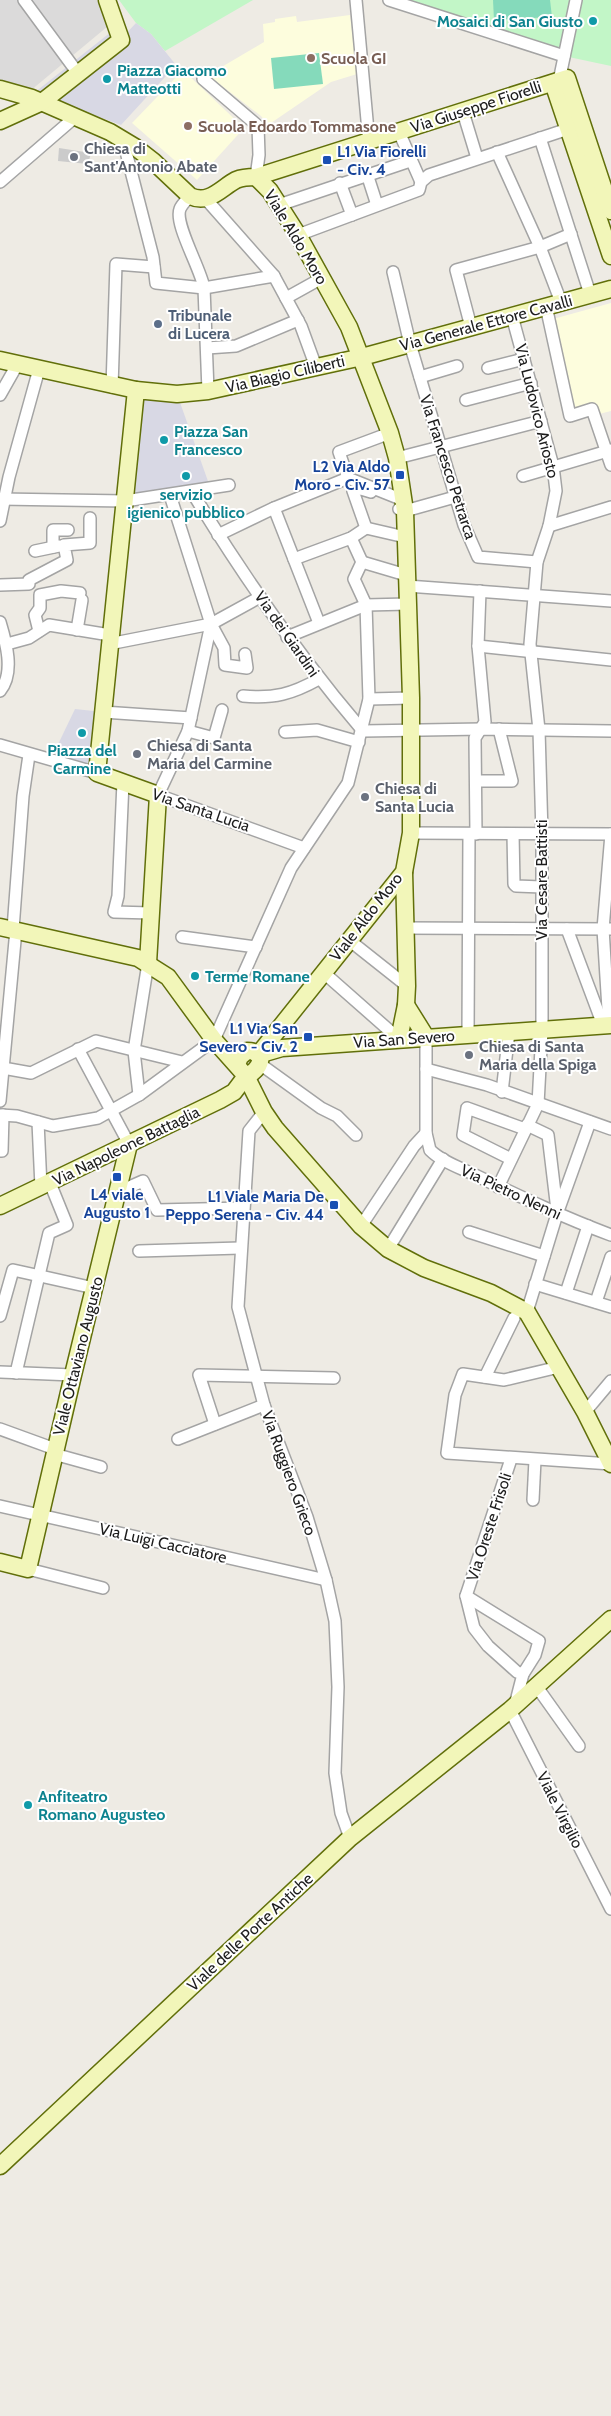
<svg xmlns="http://www.w3.org/2000/svg" width="611" height="2416" font-family="Cabin,sans-serif">
	<rect width="100%" height="100%" fill="#eeebe4"/>
	<path fill="#dbdada" d="M0,0H97L108,26L30,91L0,84Z"/>
	<g fill="#fdfddd">
		<path d="M350,15L357,74L331,82L268,125L261,116L208,75L264,42L263,24L275,22V19L296,16L297,22Z"/>
		<path d="M183,70L244,128L197,180L132,123Z"/>
		<path d="M611,303V411L595,415L571,414L553,319Z"/>
	</g>
	<path fill="#cbcbcb" d="M59,148L91,153L88,164L58,161Z"/>
	<g fill="#c2f6c7">
		<path d="M119,0H253L165,51L151,34L136,23Z"/>
		<path d="M399,0H611V66L564,56Z"/>
	</g>
	<g fill="#85dabb">
		<path d="M493,0H550L552,17L494,20Z"/>
		<path d="M319,53L323,84L274,89L271,58Z"/>
	</g>
	<g fill="#d8d8e4">
		<path d="M136,23L151,34L176,65L121,125L34,93L116,28L121,39Z"/>
		<path d="M177,394L209,484L128,495L140,395Z"/>
		<path d="M75,709L103,712L97,773L51,759Z"/>
	</g>
	<g fill="none" stroke-linecap="round" stroke-linejoin="round">
		<defs>
			<g id="street">
				<path d="M24,0L77,72"/>
				<path d="M356,0L369,142"/>
				<path d="M389,0L564,56"/>
				<path d="M203,79L258,126L259,155L256,177"/>
				<path d="M559,81L576,0"/>
				<path d="M463,112L477,158"/>
				<path d="M399,132L421,182"/>
				<path d="M540,138L590,294"/>
				<path d="M123,140L153,257L156,283L204,288L274,276"/>
				<path d="M497,152L540,247L561,302"/>
				<path d="M367,174L377,205"/>
				<path d="M0,182L74,118"/>
				<path d="M340,183L352,215"/>
				<path d="M190,196C187,200 182,204 180,209C174,224 201,269 204,288L208,391"/>
				<path d="M205,198L274,276L301,326L316,367"/>
				<path d="M279,205L410,161"/>
				<path d="M298,235L419,190L421,182L429,175L568,129"/>
				<path d="M393,272L410,344L464,525L478,557L537,562"/>
				<path d="M286,298L322,278"/>
				<path d="M546,306L570,416L592,409L611,465"/>
				<path d="M471,327L456,270L540,247L571,234"/>
				<path d="M207,348L236,346L298,320"/>
				<path d="M488,368L524,359"/>
				<path d="M420,377L457,366"/>
				<path d="M112,387L116,264L154,267"/>
				<path d="M0,395L17,365"/>
				<path d="M466,400L531,383"/>
				<path d="M397,458L541,421"/>
				<path d="M523,476L611,450"/>
				<path d="M348,478L339,452L390,433"/>
				<path d="M192,492C243,576 299,656 363,731L482,729L611,731"/>
				<path d="M170,495L211,624L188,731L158,795L304,848"/>
				<path d="M0,499L125,501L229,485"/>
				<path d="M274,508L319,623"/>
				<path d="M399,509L405,511L455,497"/>
				<path d="M0,521L9,477L39,369"/>
				<path d="M549,526L611,507"/>
				<path d="M366,528L353,491L361,489L371,492"/>
				<path d="M366,528L405,537"/>
				<path d="M218,535L274,508L348,478L403,500"/>
				<path d="M53,547V530H68"/>
				<path d="M35,551L59,546"/>
				<path d="M294,559L351,538L366,528"/>
				<path d="M362,562L406,575"/>
				<path d="M0,585L29,584V580L67,560L64,545L90,543V518"/>
				<path d="M407,586L611,601"/>
				<path d="M0,622C6,642 15,673 0,691"/>
				<path d="M211,624L224,648L225,665L247,668L245,654"/>
				<path d="M77,630L82,600"/>
				<path d="M39,631L35,615L40,608V595L61,591L80,593"/>
				<path d="M287,637L366,605L408,604"/>
				<path d="M7,644L29,638L49,625L110,635"/>
				<path d="M109,644L211,624L260,597"/>
				<path d="M478,646L611,660"/>
				<path d="M243,696C274,699 292,694 319,679"/>
				<path d="M369,699L411,698"/>
				<path d="M103,712L191,718"/>
				<path d="M188,731L214,738L222,710"/>
				<path d="M285,732L317,730L359,742"/>
				<path d="M0,745L97,773"/>
				<path d="M476,781H512L499,729"/>
				<path d="M123,782L118,896L114,912L151,913"/>
				<path d="M411,833L611,834"/>
				<path d="M476,834L475,738L485,722L478,646L480,591"/>
				<path d="M513,834L514,884L516,886L542,887"/>
				<path d="M405,928L611,929"/>
				<path d="M13,929L23,796L29,755"/>
				<path d="M567,929L603,1025"/>
				<path d="M182,937L256,947"/>
				<path d="M349,940L407,986"/>
				<path d="M323,972L399,1039"/>
				<path d="M609,1025L603,929L611,834"/>
				<path d="M468,1035L469,834"/>
				<path d="M426,1037V1133L430,1150C442,1162 461,1168 477,1176C521,1197 565,1218 611,1235"/>
				<path d="M78,1049L129,1144"/>
				<path d="M260,1064L321,1108L337,1116L356,1135"/>
				<path d="M3,1068L31,1073L96,1041L182,1062"/>
				<path d="M426,1069L487,1085L611,1129"/>
				<path d="M502,1092L509,1032"/>
				<path d="M139,1095L134,1051L148,963"/>
				<path d="M0,1101L16,930"/>
				<path d="M264,1112L249,1131L238,1307L264,1405L307,1517L326,1580L335,1621L338,1687L335,1773L341,1813L350,1838"/>
				<path d="M0,1115L17,1116L53,1126L98,1118L139,1095L214,1040L291,868L348,783L369,699L366,605L354,579L362,562L351,538"/>
				<path d="M38,1122L41,1187"/>
				<path d="M527,1125L548,1135L557,1210"/>
				<path d="M0,1151H2L3,1115"/>
				<path d="M511,1159L463,1135L467,1108L525,1129"/>
				<path d="M498,1187L538,1104L542,1030V834L539,730L530,644L537,562L549,526L556,491L553,466L512,316"/>
				<path d="M118,1192L143,1181L157,1210L243,1208"/>
				<path d="M361,1226L414,1146L426,1133"/>
				<path d="M469,1232L544,1256"/>
				<path d="M388,1249L443,1159"/>
				<path d="M139,1251L240,1248"/>
				<path d="M535,1284L611,1307"/>
				<path d="M566,1293L588,1226"/>
				<path d="M596,1302L611,1257"/>
				<path d="M527,1312L557,1214L590,1122"/>
				<path d="M0,1316L13,1270L94,1288"/>
				<path d="M559,1367L504,1380L463,1374L455,1395L447,1453L611,1464"/>
				<path d="M0,1372L73,1375"/>
				<path d="M16,1373L49,1233L67,1225L50,1183"/>
				<path d="M485,1377L514,1318"/>
				<path d="M585,1412L611,1381"/>
				<path d="M215,1424L199,1375L334,1378"/>
				<path d="M0,1429L55,1449"/>
				<path d="M178,1439L264,1405"/>
				<path d="M54,1454L101,1467"/>
				<path d="M511,1459L466,1596L474,1628L488,1646L517,1672L523,1674L515,1705"/>
				<path d="M533,1500L535,1460"/>
				<path d="M0,1506L326,1580"/>
				<path d="M28,1569L103,1588"/>
				<path d="M466,1596L539,1641L535,1655L523,1674"/>
				<path d="M537,1687L579,1746"/>
				<path d="M510,1710L611,1909"/>
			</g>
			<g id="secondary">
				<path d="M553,83L611,256"/>
				<path d="M0,89L32,98L110,132L135,147L153,161L190,196C209,205 221,188 236,180C243,177 249,177 256,177L567,78L611,211"/>
				<path d="M0,121L42,102L121,40L107,0"/>
				<path d="M256,177L270,191L298,235L349,327L390,433L397,458L405,511L411,698V833L404,872L258,1055"/>
				<path d="M0,360L136,390"/>
				<path d="M0,927L138,958L168,977L214,1040L246,1076L264,1112L275,1128L361,1226L388,1249L424,1268L491,1293L527,1312L585,1412L611,1464"/>
				<path d="M148,963L158,795L97,773L136,390L177,394L208,391L362,357L611,289"/>
				<path d="M406,1005L426,1037"/>
				<path d="M399,1039L406,1005L407,986L404,872"/>
				<path d="M258,1055L282,1048L611,1025"/>
				<path d="M237,1064L240,1057L247,1051C269,1051 260,1071 246,1076"/>
				<path d="M0,1206L220,1100L234,1092L246,1076"/>
				<path d="M0,1562L28,1569L73,1375L129,1144"/>
				<path d="M0,2166L350,1838L510,1710L611,1619"/>
			</g>
		</defs>
		<use href="#street" stroke="#a4a4a4" stroke-width="14"/>
		<use href="#secondary" stroke="#616f0a" stroke-width="19"/>
		<use href="#street" stroke="#fff" stroke-width="11"/>
		<use href="#secondary" stroke="#f2f6b9" stroke-width="16"/>
	</g>
	<g fill="#0f9aa8" stroke="#fff" stroke-width="2">
		<circle cx="593" cy="21" r="5"/>
		<circle cx="107" cy="79" r="5"/>
		<circle cx="164" cy="440" r="5"/>
		<circle cx="186" cy="476" r="5"/>
		<circle cx="82" cy="733" r="5"/>
		<circle cx="195" cy="976" r="5"/>
		<circle cx="28" cy="1805" r="5"/>
	</g>
	<g fill="#8d6e63" stroke="#fff" stroke-width="2">
		<circle cx="311" cy="58" r="5"/>
		<circle cx="188" cy="126" r="5"/>
	</g>
	<g fill="#6b7280" stroke="#fff" stroke-width="2">
		<circle cx="74" cy="157" r="5"/>
		<circle cx="137" cy="754" r="5"/>
		<circle cx="365" cy="797" r="5"/>
		<circle cx="469" cy="1055" r="5"/>
	</g>
	<g fill="#1a4fb4" stroke="#fff" stroke-width="2">
		<rect x="322" y="155" width="10" height="10" rx="2.5"/>
		<rect x="395" y="470" width="10" height="10" rx="2.5"/>
		<rect x="303" y="1032" width="10" height="10" rx="2.5"/>
		<rect x="112" y="1172" width="10" height="10" rx="2.5"/>
		<rect x="329" y="1200" width="10" height="10" rx="2.5"/>
	</g>
	<circle fill="#5c6f8a" stroke="#fff" stroke-width="2" cx="158" cy="324" r="5"/>
	<g text-anchor="middle" dominant-baseline="central" stroke-width="4" stroke-linejoin="round" paint-order="stroke">
		<g font-size="16" font-weight="bold" fill="#0d838f" stroke="#fff" text-anchor="start">
			<text x="583" y="21" text-anchor="end">Mosaici di San Giusto</text>
			<text x="117" y="70">Piazza Giacomo<tspan x="117" dy="18">Matteotti</tspan></text>
			<text x="174" y="431">Piazza San<tspan x="174" dy="18">Francesco</tspan></text>
			<text x="186" y="494" text-anchor="middle">servizio<tspan x="186" dy="18">igienico pubblico</tspan></text>
			<text x="82" y="750" text-anchor="middle">Piazza del<tspan x="82" dy="18">Carmine</tspan></text>
			<text x="205" y="976">Terme Romane</text>
			<text x="38" y="1796">Anfiteatro<tspan x="38" dy="18">Romano Augusteo</tspan></text>
		</g>
		<g font-size="16" font-weight="bold" fill="#785e54" stroke="#fff" text-anchor="start">
			<text x="321" y="58">Scuola GI</text>
			<text x="198" y="126">Scuola Edoardo Tommasone</text>
		</g>
		<g font-size="16" fill="#1d1d1d" stroke="#fff">
			<text transform="translate(476 107) rotate(-18)">Via Giuseppe Fiorelli</text>
			<text transform="translate(296 237) rotate(59)">Viale Aldo Moro</text>
			<text transform="translate(486 323) rotate(-15)">Via Generale Ettore Cavalli</text>
			<text transform="translate(285 374) rotate(-13)">Via Biagio Ciliberti</text>
			<text transform="translate(537 411) rotate(76)">Via Ludovico Ariosto</text>
			<text transform="translate(448 467) rotate(72)">Via Francesco Petrarca</text>
			<text transform="translate(287 634) rotate(55)">Via dei Giardini</text>
			<text transform="translate(201 810) rotate(19)">Via Santa Lucia</text>
			<text transform="translate(541 880) rotate(-90)">Via Cesare Battisti</text>
			<text transform="translate(366 917) rotate(-52)">Viale Aldo Moro</text>
			<text transform="translate(404 1039) rotate(-4)">Via San Severo</text>
			<text transform="translate(126 1146) rotate(-26)">Via Napoleone Battaglia</text>
			<text transform="translate(511 1192) rotate(25)">Via Pietro Nenni</text>
			<text transform="translate(78 1356) rotate(-76)">Viale Ottaviano Augusto</text>
			<text transform="translate(289 1473) rotate(70)">Via Ruggiero Grieco</text>
			<text transform="translate(489 1527) rotate(-72)">Via Oreste Frisoli</text>
			<text transform="translate(163 1543) rotate(13)">Via Luigi Cacciatore</text>
			<text transform="translate(560 1810) rotate(63)">Viale Virgilio</text>
			<text transform="translate(250 1932) rotate(-43)">Viale delle Porte Antiche</text>
		</g>
		<g font-size="16" font-weight="bold" fill="#5b616d" stroke="#fff" text-anchor="start">
			<text x="84" y="148">Chiesa di<tspan x="84" dy="18">Sant'Antonio Abate</tspan></text>
			<text x="147" y="745">Chiesa di Santa<tspan x="147" dy="18">Maria del Carmine</tspan></text>
			<text x="375" y="788">Chiesa di<tspan x="375" dy="18">Santa Lucia</tspan></text>
			<text x="479" y="1046">Chiesa di Santa<tspan x="479" dy="18">Maria della Spiga</tspan></text>
		</g>
		<g font-size="16" font-weight="bold" fill="#164399" stroke="#fff" text-anchor="end">
			<text x="337" y="151" text-anchor="start">L1 Via Fiorelli<tspan x="337" dy="18">- Civ. 4</tspan></text>
			<text x="390" y="466">L2 Via Aldo<tspan x="390" dy="18">Moro - Civ. 57</tspan></text>
			<text x="298" y="1028">L1 Via San<tspan x="298" dy="18">Severo - Civ. 2</tspan></text>
			<text x="117" y="1194" text-anchor="middle">L4 viale<tspan x="117" dy="18">Augusto 1</tspan></text>
			<text x="324" y="1196">L1 Viale Maria De<tspan x="324" dy="18">Peppo Serena - Civ. 44</tspan></text>
		</g>
		<g font-size="16" font-weight="bold" fill="#4e5e75" stroke="#fff" text-anchor="start">
			<text x="168" y="315">Tribunale<tspan x="168" dy="18">di Lucera</tspan></text>
		</g>
	</g>
</svg>
